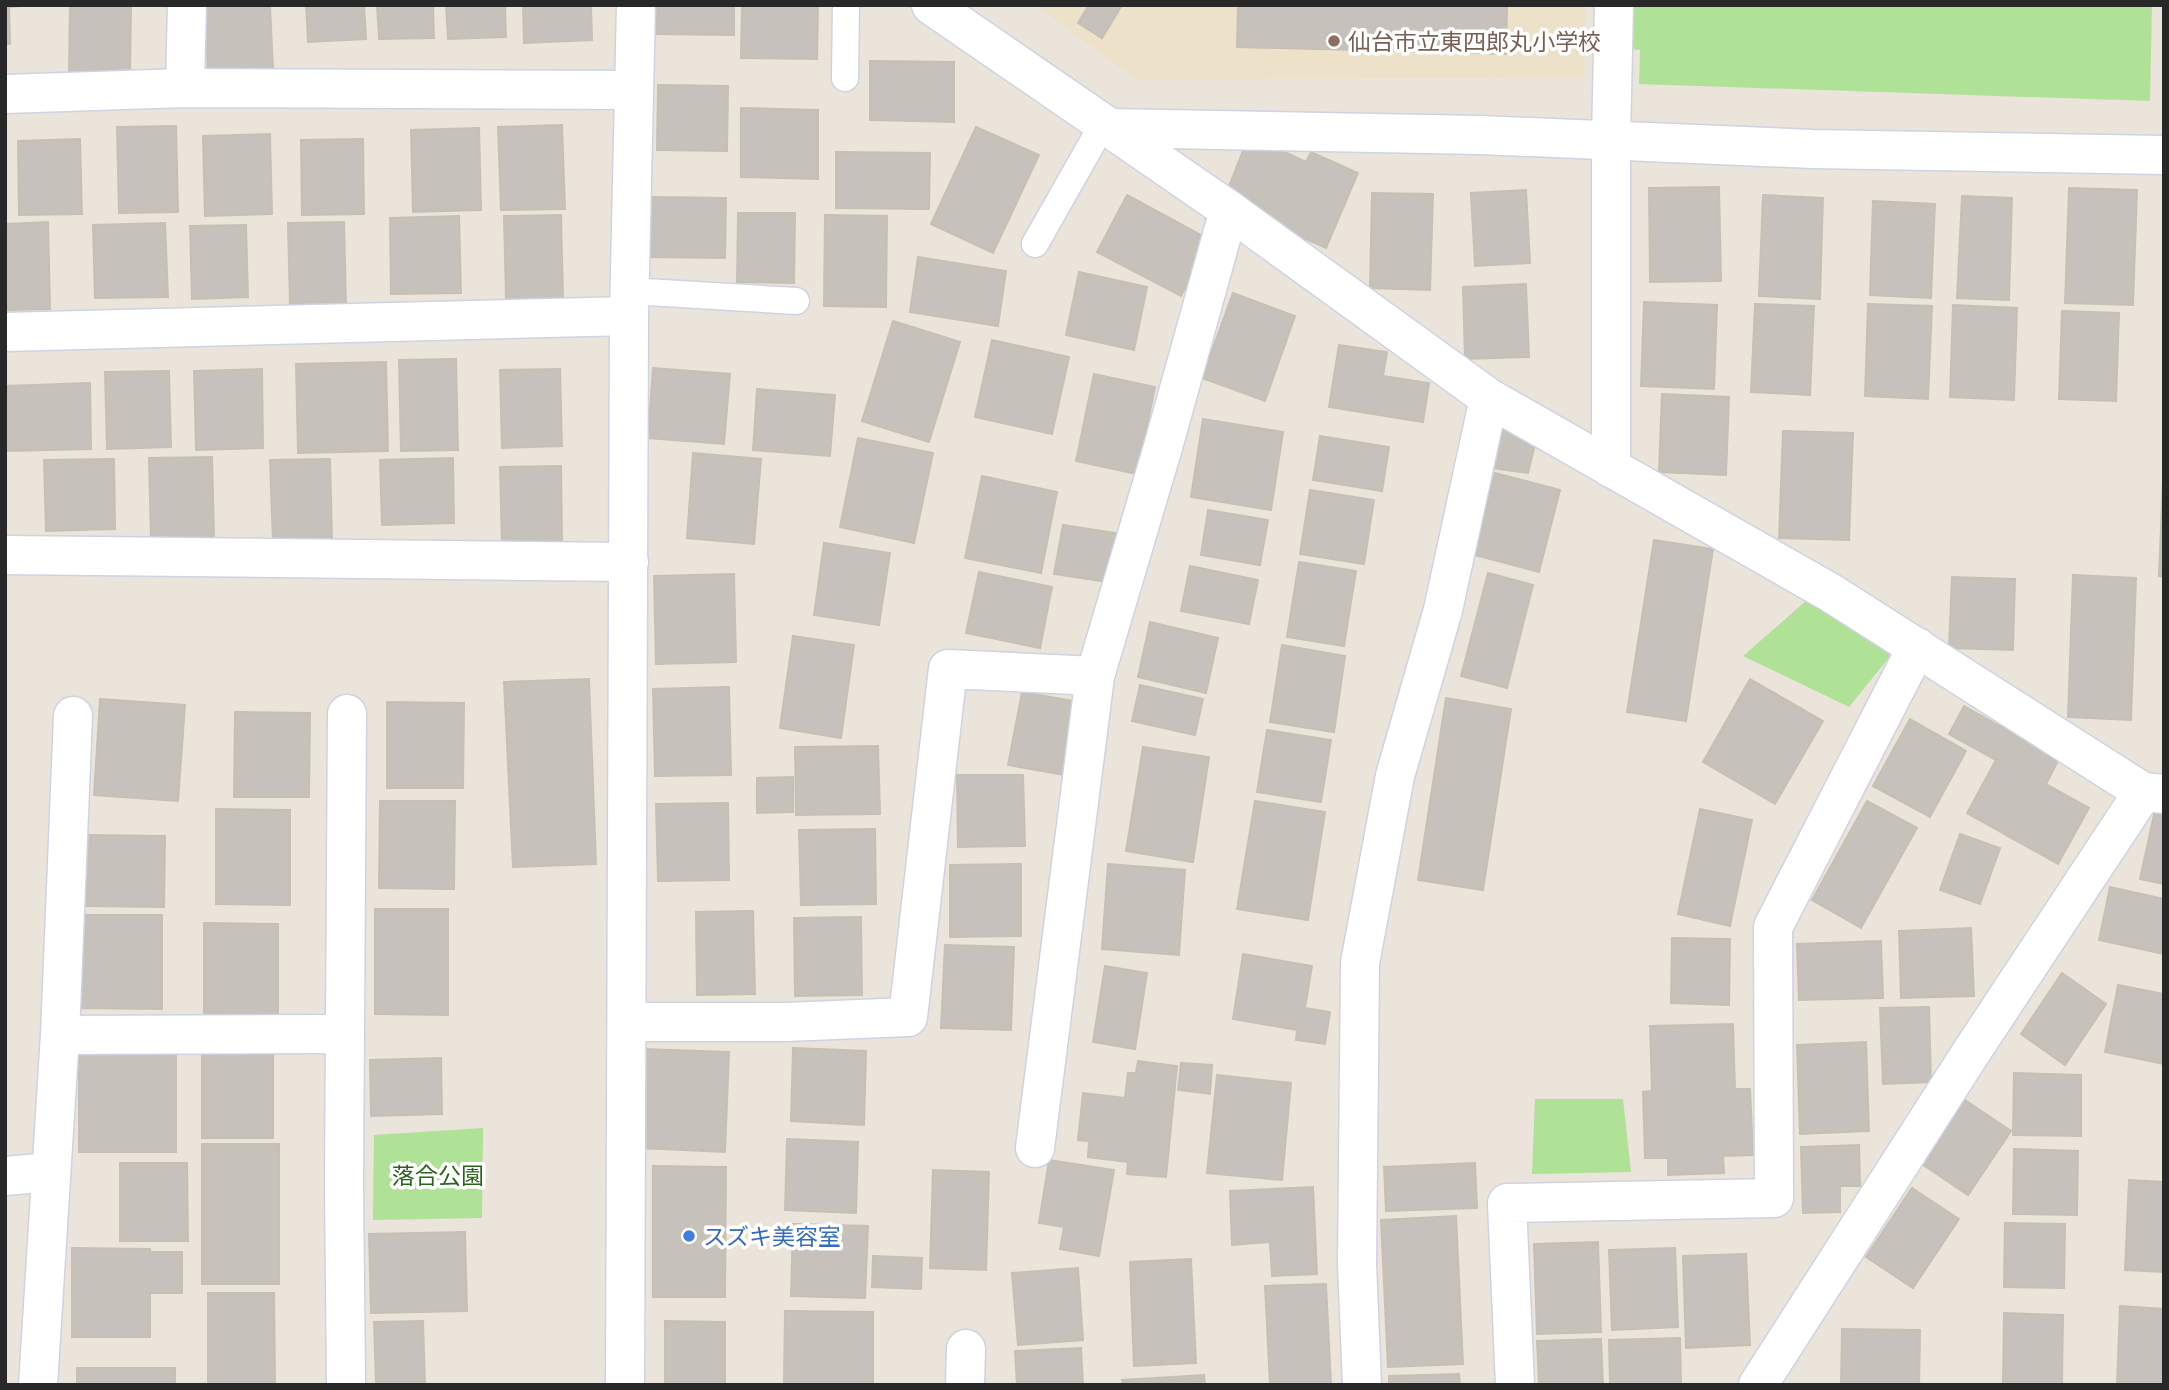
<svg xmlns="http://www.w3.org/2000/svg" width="2169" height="1390" font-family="'Exo 2','Noto Sans JP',sans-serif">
	<rect width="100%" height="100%" fill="#ebe4da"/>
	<path fill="#ede2c9" d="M1035,5H1586L1584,77L1136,80Z"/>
	<g fill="#afe197">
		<path d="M1631,5H2152L2150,101L1639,84L1640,50L1631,49Z"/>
		<path d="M1807,600L1891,655L1849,707L1743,656Z"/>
		<path d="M1535,1099H1623L1631,1172L1532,1174Z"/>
		<path d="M483,1128L482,1218L373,1220L374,1135Z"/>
	</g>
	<g fill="#c6c1ba" stroke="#c6c0b4" stroke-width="2">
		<path d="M5,5H32L9,7L10,44H5Z"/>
		<path d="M70,5H131L130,74H69Z"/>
		<path d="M205,5H270L273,70L208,72Z"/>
		<path d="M306,5H364L366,39L308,42Z"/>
		<path d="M377,5H433L434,38L379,39Z"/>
		<path d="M446,5H505L506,37L448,39Z"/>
		<path d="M523,5H591L592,40L524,43Z"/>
		<path d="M654,5H734V35L653,34Z"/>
		<path d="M742,5H818L817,59L741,58Z"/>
		<path d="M1089,5H1122L1102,38L1078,23Z"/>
		<path d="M1238,5H1507L1506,54L1237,47Z"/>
		<path d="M870,61L954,62V122L870,120Z"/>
		<path d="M658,85L728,86L727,151L657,150Z"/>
		<path d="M741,108L818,110V179L741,177Z"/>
		<path d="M562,125L565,209L501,210L498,127Z"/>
		<path d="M176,126L178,212L119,213L117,127Z"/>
		<path d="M976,127L1039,155L993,253L931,224Z"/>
		<path d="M479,128L481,210L413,212L411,130Z"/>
		<path d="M270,134L272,214L205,216L203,136Z"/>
		<path d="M80,139L82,214L19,215L18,141Z"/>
		<path d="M363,139L364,214L302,215L301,140Z"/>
		<path d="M1244,148L1278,149L1306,162L1311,152L1358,173L1326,248L1249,214L1254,202L1228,189Z"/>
		<path d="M836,152L930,153L929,209L836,208Z"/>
		<path d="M1719,187L1721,281L1650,282L1649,188Z"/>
		<path d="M2069,188L2137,190L2133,305L2065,303Z"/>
		<path d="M1526,190L1530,263L1475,266L1471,193Z"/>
		<path d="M1372,193L1433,194L1430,290L1370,288Z"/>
		<path d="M1127,195L1210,240L1181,296L1097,252Z"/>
		<path d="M1763,195L1823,198L1820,299L1759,296Z"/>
		<path d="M1962,196L2012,198L2009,300L1957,298Z"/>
		<path d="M649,197L726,198L725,258L648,257Z"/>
		<path d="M1873,201L1935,204L1931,298L1870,295Z"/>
		<path d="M738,213H795L794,283L737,282Z"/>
		<path d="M561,215L563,299H506L504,216Z"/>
		<path d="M825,215L887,216L886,307L824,306Z"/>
		<path d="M459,216L461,293L391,294L390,218Z"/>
		<path d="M48,222L50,309L5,310V224Z"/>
		<path d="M344,222L346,304L290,306L288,223Z"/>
		<path d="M165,223L168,297L95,298L93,225Z"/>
		<path d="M246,225L248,297L192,299L190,226Z"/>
		<path d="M918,257L1006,271L998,326L910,312Z"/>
		<path d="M1079,272L1147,287L1134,350L1066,335Z"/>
		<path d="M1526,284L1529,357L1465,359L1463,287Z"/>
		<path d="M1233,293L1295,316L1265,401L1202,378Z"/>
		<path d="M1644,302L1717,305L1714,389L1641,386Z"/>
		<path d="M1755,304L1814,306L1810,395L1751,392Z"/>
		<path d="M1868,304L1932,306L1928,399L1865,396Z"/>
		<path d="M1953,305L2017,308L2014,400L1950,397Z"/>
		<path d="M2062,311L2119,313L2116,401L2059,399Z"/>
		<path d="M893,321L960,342L929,442L862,421Z"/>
		<path d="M992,340L1069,357L1052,434L975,417Z"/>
		<path d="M1339,345L1387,352L1383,376L1429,383L1423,422L1329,407Z"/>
		<path d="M456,359L458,450L401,451L399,360Z"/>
		<path d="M386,362L388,451L298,453L296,364Z"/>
		<path d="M653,368L730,374L724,444L648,438Z"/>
		<path d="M262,369L263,448L196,450L194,371Z"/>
		<path d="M560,369L562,446L502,448L500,370Z"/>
		<path d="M169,371L171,447L107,449L105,372Z"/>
		<path d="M1094,374L1155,387L1137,474L1076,461Z"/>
		<path d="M90,383L91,449L5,451V386Z"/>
		<path d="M757,389L835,395L830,456L753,450Z"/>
		<path d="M1662,394L1729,397L1726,475L1659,472Z"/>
		<path d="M1203,419L1283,432L1271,510L1191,497Z"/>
		<path d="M1504,420L1536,440L1528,473L1491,468Z"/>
		<path d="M1783,431L1853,433L1849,540L1779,538Z"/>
		<path d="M1320,436L1389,447L1382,491L1313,480Z"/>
		<path d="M858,438L933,453L914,543L840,527Z"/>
		<path d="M693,453L761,459L754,544L687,538Z"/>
		<path d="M212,457L214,537L151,538L149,458Z"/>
		<path d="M453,458L454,523L382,525L380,460Z"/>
		<path d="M114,459L115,529L46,531L44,460Z"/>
		<path d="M330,459L332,540L273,541L270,460Z"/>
		<path d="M561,466L562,542L502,543L500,467Z"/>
		<path d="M1495,473L1560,490L1539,572L1475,555Z"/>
		<path d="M982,476L1057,492L1041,573L965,558Z"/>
		<path d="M2163,479H2164V577L2159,576Z"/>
		<path d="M1310,490L1374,500L1364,564L1300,554Z"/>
		<path d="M1208,510L1268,520L1260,565L1201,555Z"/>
		<path d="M1063,525L1122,534L1115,583L1054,574Z"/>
		<path d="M1654,540L1713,549L1686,721L1627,712Z"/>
		<path d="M824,543L890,553L879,625L814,615Z"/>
		<path d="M1299,562L1356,571L1344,646L1287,637Z"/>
		<path d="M1190,566L1258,580L1249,624L1181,611Z"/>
		<path d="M979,572L1052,587L1040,648L966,633Z"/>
		<path d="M1488,573L1533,585L1507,688L1461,676Z"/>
		<path d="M734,574L736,662L656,664L654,576Z"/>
		<path d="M2073,575L2136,578L2131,720L2068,717Z"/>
		<path d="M1952,577L2015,579L2013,650L1949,648Z"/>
		<path d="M1150,622L1218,638L1206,693L1138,677Z"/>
		<path d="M793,636L854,645L841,738L780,728Z"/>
		<path d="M1282,645L1345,656L1334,732L1270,722Z"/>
		<path d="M589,679L596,864L513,867L504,682Z"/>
		<path d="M1750,679L1823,721L1775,804L1703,762Z"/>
		<path d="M1140,685L1203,699L1195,735L1132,721Z"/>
		<path d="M729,687L731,775L655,776L653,689Z"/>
		<path d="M1022,692L1079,702L1065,775L1008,765Z"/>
		<path d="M1446,698L1511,709L1483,890L1418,880Z"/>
		<path d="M100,699L185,705L178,801L94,795Z"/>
		<path d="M387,702L464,703L463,788H387Z"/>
		<path d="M1964,706L2059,759L2046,784L2089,808L2058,864L1967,813L1996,760L1949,734Z"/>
		<path d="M235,712L310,713L309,797H234Z"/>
		<path d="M1910,719L1966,751L1930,817L1873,786Z"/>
		<path d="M1267,730L1331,740L1321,802L1257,792Z"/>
		<path d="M878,746L880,814L796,815L795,747Z"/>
		<path d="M1143,747L1209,757L1193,862L1126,851Z"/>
		<path d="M957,775H1023L1025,846L958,847Z"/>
		<path d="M793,777V812L757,813V778Z"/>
		<path d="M380,801H455L454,889L379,888Z"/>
		<path d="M1255,801L1325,812L1308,920L1237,909Z"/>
		<path d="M1867,801L1917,828L1861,928L1812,900Z"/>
		<path d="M728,803L729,880L658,881L656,804Z"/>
		<path d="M216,809L290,810V905L216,904Z"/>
		<path d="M1700,809L1752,820L1730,926L1678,914Z"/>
		<path d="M2155,810L2164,812V884L2140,879Z"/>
		<path d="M875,829L876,904L801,905L799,830Z"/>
		<path d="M1960,834L2000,848L1980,904L1940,890Z"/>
		<path d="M86,835L165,836L164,907L86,906Z"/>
		<path d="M1021,864V936L950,937V865Z"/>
		<path d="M1108,864L1185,870L1179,955L1102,949Z"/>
		<path d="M2110,887L2164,899V954L2099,940Z"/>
		<path d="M375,909H448V1015L375,1014Z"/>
		<path d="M753,911L755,994L697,995L696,912Z"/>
		<path d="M72,915H162V1009L71,1008Z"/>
		<path d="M861,917L862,995L795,996L794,918Z"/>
		<path d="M204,923L278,924V1014L204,1013Z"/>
		<path d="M1971,928L1974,996L1901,998L1899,931Z"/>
		<path d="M1672,938L1730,939L1729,1005L1671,1003Z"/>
		<path d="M1881,941L1883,998L1799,1000L1797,944Z"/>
		<path d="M945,945L1014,947L1011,1030L941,1028Z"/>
		<path d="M1243,954L1312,966L1305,1008L1330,1012L1325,1044L1296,1040L1297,1030L1233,1019Z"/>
		<path d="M1105,966L1147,973L1135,1049L1093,1042Z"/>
		<path d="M2062,973L2106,1004L2065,1065L2021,1034Z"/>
		<path d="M2118,985L2164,994V1064L2105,1052Z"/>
		<path d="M1929,1007L1931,1082L1883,1084L1880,1008Z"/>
		<path d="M1733,1024L1735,1089H1750L1753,1155L1723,1156L1724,1173L1668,1175V1158H1645L1643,1092L1652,1091L1650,1026Z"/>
		<path d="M1866,1042L1869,1131L1800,1134L1797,1045Z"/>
		<path d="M793,1048L866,1051L864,1125L791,1121Z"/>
		<path d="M643,1049L729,1052L725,1152L639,1148Z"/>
		<rect x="79" y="1053" width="97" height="99"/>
		<rect x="202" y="1054" width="71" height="84"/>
		<path d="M441,1058L442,1114L371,1116L370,1060Z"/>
		<path d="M1138,1061L1177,1066L1166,1177L1127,1174L1128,1162L1088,1157L1089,1141L1078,1140L1083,1093L1125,1098L1128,1073H1136Z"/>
		<path d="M1181,1063L1212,1065L1210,1094L1178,1090Z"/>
		<path d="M2014,1073L2081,1075V1136L2013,1135Z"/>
		<path d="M1217,1075L1291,1083L1282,1180L1207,1173Z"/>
		<path d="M1962,1098L2011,1131L1968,1195L1919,1162Z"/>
		<path d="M787,1139L858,1142L856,1213L785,1210Z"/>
		<rect x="202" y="1144" width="77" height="140"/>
		<path d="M1859,1145L1860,1186H1840V1212L1803,1213L1801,1147Z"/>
		<path d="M2014,1149L2078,1151L2077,1215L2013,1214Z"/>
		<path d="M1049,1160L1114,1170L1099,1256L1060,1249L1064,1227L1039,1223Z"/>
		<path d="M120,1163H187L188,1241H120Z"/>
		<path d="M1475,1163L1477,1208L1386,1211L1384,1167Z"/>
		<path d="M653,1166L726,1167L725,1297H653Z"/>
		<path d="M933,1170L989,1172L986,1270L930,1268Z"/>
		<path d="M2129,1180L2164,1182V1272L2125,1270Z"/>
		<path d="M1313,1187L1317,1274L1272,1276L1270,1242L1232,1245L1230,1191Z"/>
		<path d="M1912,1188L1959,1219L1913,1288L1866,1257Z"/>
		<path d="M1456,1216L1463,1364L1388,1367L1381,1220Z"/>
		<path d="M2005,1223L2065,1224L2064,1288L2004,1287Z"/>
		<path d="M793,1224L868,1226L865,1298L791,1296Z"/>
		<path d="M465,1232L467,1311L371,1313L369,1234Z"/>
		<path d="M1598,1242L1601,1332L1537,1334L1534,1244Z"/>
		<path d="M72,1248L150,1249V1252H182V1293H150V1337H72Z"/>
		<path d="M1675,1248L1678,1327L1612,1330L1609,1250Z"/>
		<path d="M1746,1254L1750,1345L1686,1348L1683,1256Z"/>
		<path d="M873,1256L922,1258L921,1289L872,1287Z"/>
		<path d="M1191,1259L1196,1363L1134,1366L1130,1262Z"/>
		<path d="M1078,1268L1083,1340L1018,1345L1012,1273Z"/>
		<path d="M1326,1284L1331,1385H1270L1265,1286Z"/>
		<path d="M208,1293H274L275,1385H208Z"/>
		<path d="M2120,1306L2164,1309V1385H2117Z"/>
		<path d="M785,1311L873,1312V1385H784Z"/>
		<path d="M2004,1313L2063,1315L2062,1385H2003Z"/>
		<path d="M423,1321L425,1385H376L374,1322Z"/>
		<path d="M665,1321L725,1322V1385H665Z"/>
		<path d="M1842,1329L1920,1330L1919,1385H1841Z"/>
		<path d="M1680,1338L1681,1385H1610L1609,1340Z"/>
		<path d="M1601,1339L1603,1385H1539L1537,1341Z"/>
		<path d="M1081,1348L1083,1385H1017L1015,1351Z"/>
		<rect x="77" y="1368" width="98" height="17"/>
		<path d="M1459,1374L1460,1385H1389V1376Z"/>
		<path d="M1204,1375L1205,1385H1123L1122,1380Z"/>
	</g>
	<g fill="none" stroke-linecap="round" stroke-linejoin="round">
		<defs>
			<g id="service">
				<path d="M845,78L846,5"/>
				<path d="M1035,244L1103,124"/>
				<path d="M630,291L796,301"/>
			</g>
			<g id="minor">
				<path d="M931,5L1229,210L1489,398L1831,593L2143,792L2164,794"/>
				<path d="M185,88L187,5"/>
				<path d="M5,94L185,88L634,90"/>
				<path d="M1109,128L1480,135L1813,149L2164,155"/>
				<path d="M5,332L629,316"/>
				<path d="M1611,468V140L1614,5"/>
				<path d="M5,555L629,562"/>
				<path d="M627,1022H786L908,1017L948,669L1095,676"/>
				<path d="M60,1035L345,1034"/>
				<path d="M1035,1148L1095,676L1163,447L1229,210"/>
				<path d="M5,1176L51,1172"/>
				<path d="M38,1385L60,1035L73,716"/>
				<path d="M346,1385L344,1184L347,714"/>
				<path d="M625,1385L629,316L636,5"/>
				<path d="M965,1385L966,1349"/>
				<path d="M1362,1385L1357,1264L1360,963L1395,776L1443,610L1489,398"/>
				<path d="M1515,1385L1507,1203L1774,1198L1773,927L1917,647"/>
				<path d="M1758,1385L1972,1051L2143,792"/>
			</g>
		</defs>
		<use href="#service" stroke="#cfd3e1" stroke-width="29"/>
		<use href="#minor" stroke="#cfd3e1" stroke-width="41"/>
		<use href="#service" stroke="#fff" stroke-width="26"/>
		<use href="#minor" stroke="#fff" stroke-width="38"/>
	</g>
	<circle fill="#8d6e63" stroke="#fff" stroke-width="2.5" cx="1334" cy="41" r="7"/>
	<circle fill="#3f7fe0" stroke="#fff" stroke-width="2.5" cx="689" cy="1236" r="7"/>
	<g text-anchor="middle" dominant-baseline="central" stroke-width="7" stroke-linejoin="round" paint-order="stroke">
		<g font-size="23" fill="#785e54" stroke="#fff" text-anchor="start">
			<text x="1348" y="41">仙台市立東四郎丸小学校</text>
		</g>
		<g font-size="23" fill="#28641a" stroke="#fff">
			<text x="438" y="1175">落合公園</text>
		</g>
		<g font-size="23" fill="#366cbe" stroke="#fff" text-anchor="start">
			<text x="703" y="1236">スズキ美容室</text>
		</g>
	</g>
	<rect width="2169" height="1390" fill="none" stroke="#282828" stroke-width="14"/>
</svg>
